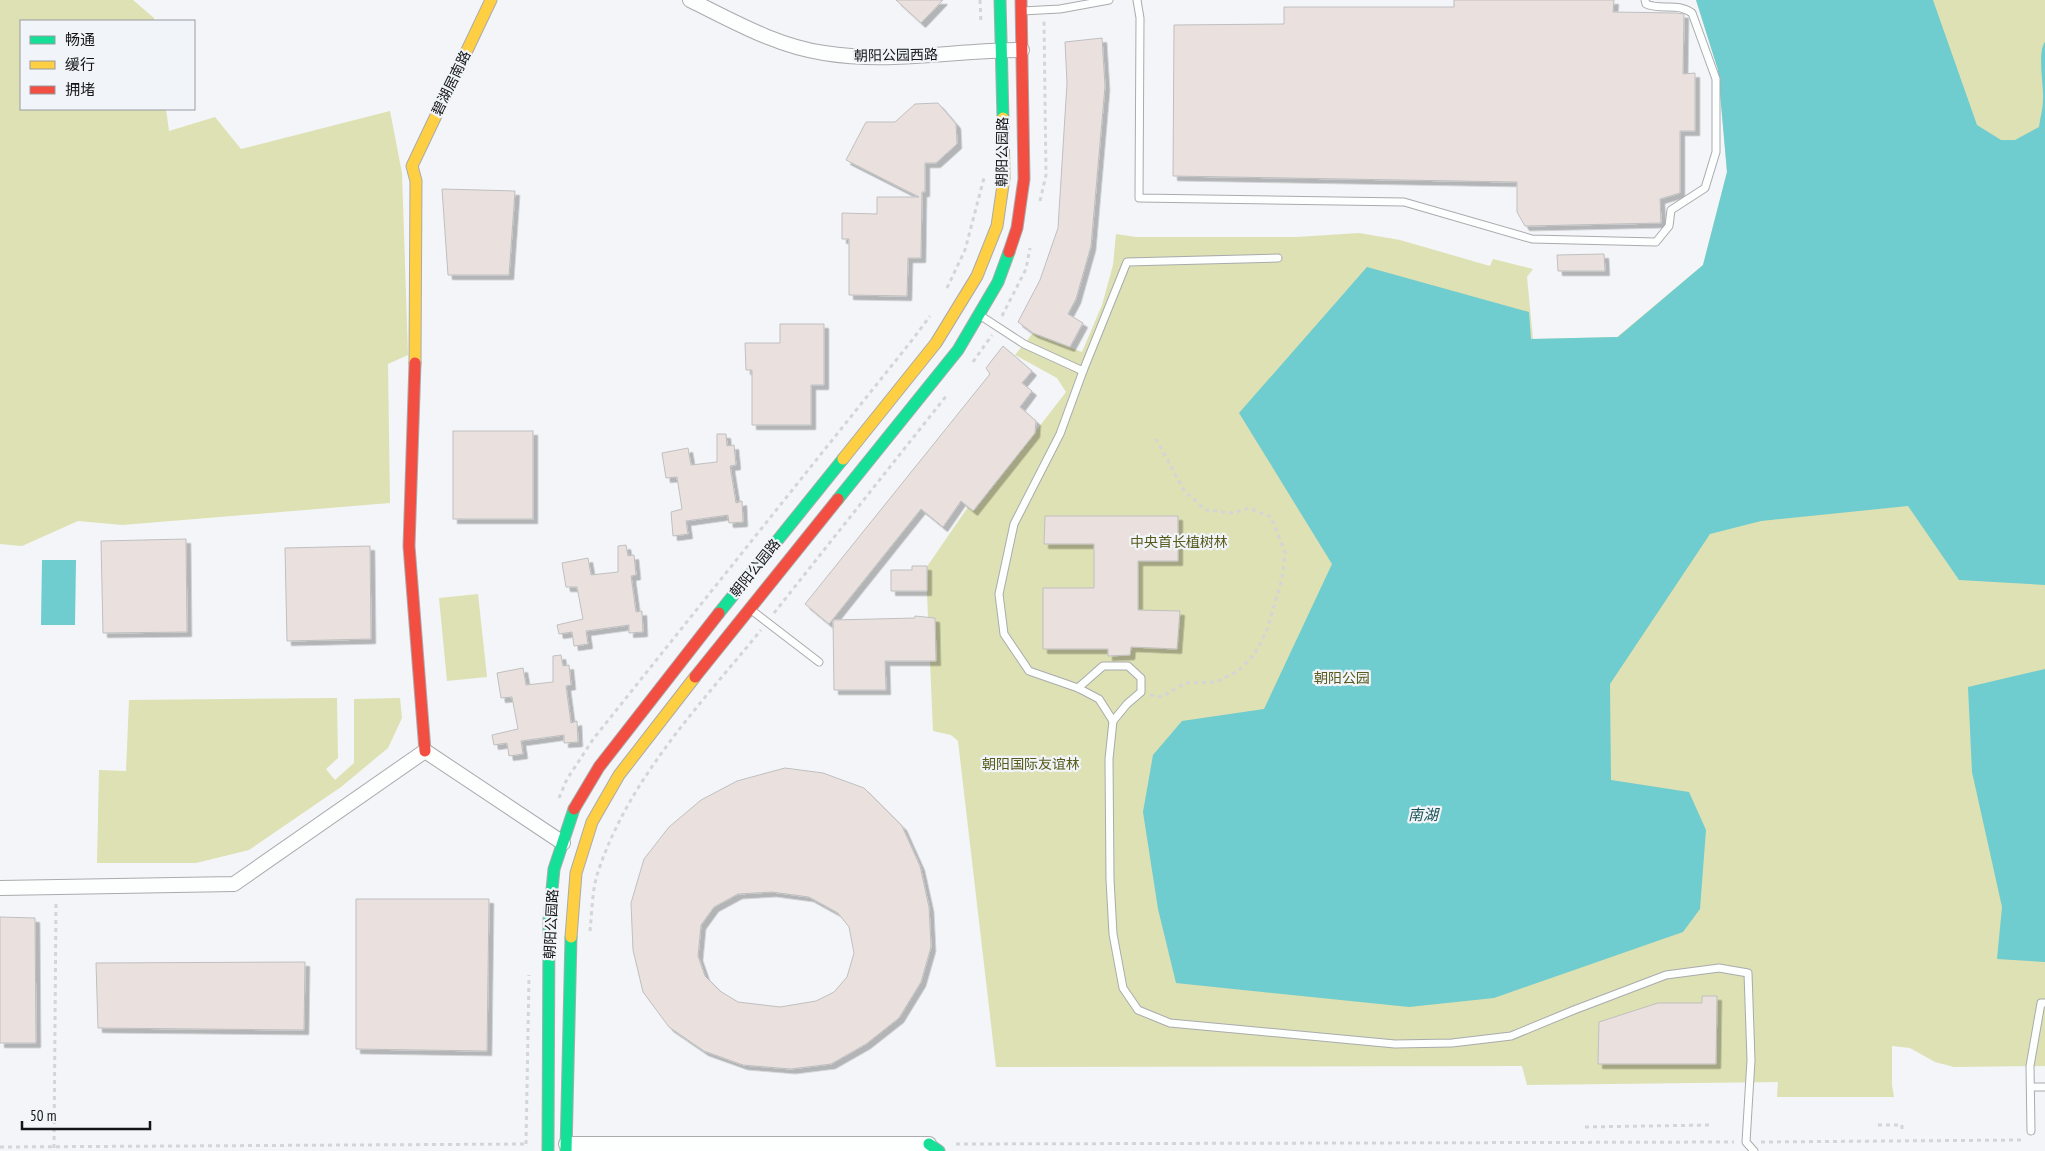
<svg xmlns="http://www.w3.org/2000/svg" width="2045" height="1151" font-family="'PT Sans Narrow','Noto Sans SC',sans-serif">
	<defs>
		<filter id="shadow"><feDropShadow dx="4.5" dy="4.5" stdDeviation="0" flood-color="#0004"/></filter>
	</defs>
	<rect width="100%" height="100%" fill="#f3f5f8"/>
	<g fill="#dee1b3">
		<path d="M0,0H133L154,18V21H21V109H166L169,131L215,117L241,149L390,111L402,173L408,355L388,364L390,503L122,525L78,521L22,546L0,544Z"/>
		<path d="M1696,0H2045V1066L1954,1067L1935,1062L1910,1048L1892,1046V1085L1894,1097H1777L1778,1082L1527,1085L1522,1066L996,1067L958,741L951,735L933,731L930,661L936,660L935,618H928L926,568L968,507L974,511L1066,392L1057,378L1015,355L1033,333L1082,352L1102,305L1113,265L1116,234L1136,237H1297L1359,233L1400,240L1490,266L1493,259L1533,269L1527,277L1533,339L1617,337L1703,265L1727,172L1718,70Z"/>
		<path d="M478,594L487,677L447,681L439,598Z"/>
		<path d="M337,698L338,758L326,769L335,780L354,763V699L400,698L402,718L388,748L341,787L249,850L196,863H97L99,770L126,771L129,700Z"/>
	</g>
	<g fill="#6fcccf">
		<path d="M1696,0H1933L1977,125L2001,140H2015L2039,127C2040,118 2043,109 2043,100C2044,86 2037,52 2045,42V585L1959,580L1908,506L1761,521L1710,534L1610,684L1611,780L1689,792L1706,830L1700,909L1683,932L1494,998L1409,1007L1176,983L1158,909L1143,812L1153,755L1182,721L1264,709L1332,564L1239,413L1367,267L1529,312L1531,339L1618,337L1703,265L1727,172L1718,70Z"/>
		<path d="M42,560H76L75,625H41Z"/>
		<path d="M2045,669V962L1997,959L2002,907L1972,772L1968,687Z"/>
	</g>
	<g fill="#eae1de" stroke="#bfbfc0" fill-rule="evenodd" filter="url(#shadow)">
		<path d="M896,0H943L921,23Z"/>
		<path d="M1454,0H1614L1613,12L1676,13L1684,14L1683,74L1695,73V131H1680V193L1660,199L1661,223L1525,226L1517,212V182L1173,176L1174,25L1284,24V7H1454Z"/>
		<path d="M1102,38L1105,86L1091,246L1076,299L1068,314L1083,323L1070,347L1033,333L1018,322L1040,280L1058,228L1067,83L1065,42Z"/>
		<path d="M938,103L956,124L957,144L936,163H925V192H922L921,258H908L907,296L849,295V239H842V213L877,214V197H919L846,160L866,122H895L915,104Z"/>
		<path d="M442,189L515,191L509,275H448Z"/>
		<path d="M1604,254L1605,271H1558L1557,255Z"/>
		<path d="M780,324H824V385H811V425H752V370H746L745,343H780Z"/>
		<path d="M1003,346L1032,371L1022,383L1032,391L1020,407L1036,421L1035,433L973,511L961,501L943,527L921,509L829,624L805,604L990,374L986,368Z"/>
		<rect x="453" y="431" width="80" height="88"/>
		<path d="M717,434H726L727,446L734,445L736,465L730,466L736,503L742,501L743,522L729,523L728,515L686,521L688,534L673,536L671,512L682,509L677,477L666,478L662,453L688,448L691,465L717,462Z"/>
		<path d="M1045,516H1178V561H1138V610L1180,611L1177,649L1131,647L1130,655L1108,656V649H1043V588H1094V544H1044Z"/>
		<path d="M186,539L187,632L103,633L101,541Z"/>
		<path d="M626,545L628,556L634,555L636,575L631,576L636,612L642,611L643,632L629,633V625L586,631L588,644L574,646L572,632L559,634L557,625L583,619L577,587H566L562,563L588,558L591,575L618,572V546Z"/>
		<path d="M370,546L371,639L287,641L285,548Z"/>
		<path d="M912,566H927V591H891V570H912Z"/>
		<path d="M915,616L935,618L936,661H885L886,690H834L833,620L915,618Z"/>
		<path d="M561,655L563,666L569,665L571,685L566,686L571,723L577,721L578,742L564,743V735L521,741L523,754L509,756L507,743L494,745L492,735L518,729L512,697L501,698L497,673L523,668L526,685L553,682V656Z"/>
		<path d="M785,768L823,773L864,788L902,826L920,866L929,907L931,947L921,982L899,1018L866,1044L831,1064L791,1069L743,1065L704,1051L669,1027L643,992L633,950L631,903L644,859L669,827L701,800L737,781ZM772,892L809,897L838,913L849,927L854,953L847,977L834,992L816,1001L780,1007L738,1002L720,991L705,976L698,956L701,925L714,907L738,894Z"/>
		<path d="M356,899H489L487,1051L356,1049Z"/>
		<path d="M0,917L35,918L36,1043H0Z"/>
		<path d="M305,962L304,1030L98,1028L96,963Z"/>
		<path d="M1702,996H1717L1716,1064H1598L1599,1022L1658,1003H1702Z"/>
	</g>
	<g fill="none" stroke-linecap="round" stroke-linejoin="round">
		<defs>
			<g id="lane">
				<path d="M1137,0L1140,18L1139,198L1404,202L1532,239L1656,242L1669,226L1671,210L1705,188L1716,152V79L1692,13C1677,2 1662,11 1646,4L1645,0"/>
				<path d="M1022,11L1060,9L1109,0"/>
				<path d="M1278,258L1127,262L1083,371L1060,434L1014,524L999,594L1004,634L1029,671L1078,688L1099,699L1113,721L1109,759L1110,879L1113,934L1123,988L1138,1010L1170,1023L1395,1044L1452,1043L1511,1036L1574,1010L1666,975L1719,968L1748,973L1751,1060L1746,1142L1754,1151"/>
				<path d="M981,316L1024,344L1083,371"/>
				<path d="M750,609L819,662"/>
				<path d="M1078,688L1103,666H1128L1141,678V692L1127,704L1113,721"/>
				<path d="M2031,1087H2045"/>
				<path d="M2031,1131L2030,1066L2041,1003H2045"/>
			</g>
			<g id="street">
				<path d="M690,0C733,21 776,46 824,53C891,64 956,50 1022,50"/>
				<path d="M0,888L234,884L425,751L563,843"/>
				<path d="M566,1144H929"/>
			</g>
			<g id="fast">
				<path d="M1000,0L1003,118"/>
				<path d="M838,499L958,350L998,282L1009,252"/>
				<path d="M719,613L843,459"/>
				<path d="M929,1144L939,1151"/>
				<path d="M548,1151L549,920L554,869L574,809"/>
				<path d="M566,1151L571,937"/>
			</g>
			<g id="slow">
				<path d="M415,363L416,181L412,166L491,0"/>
				<path d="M843,459L936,343L977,276L997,226L1004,178L1003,118"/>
				<path d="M571,937L576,873L592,822L619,775L695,677"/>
			</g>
			<g id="jam">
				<path d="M1009,252L1017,228L1024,179L1021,0"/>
				<path d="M415,363L409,546L425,751"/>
				<path d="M695,677L838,499"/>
				<path d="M574,809L599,767L719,613"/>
			</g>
		</defs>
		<use href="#lane" stroke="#a9abad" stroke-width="9"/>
		<use href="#street" stroke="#a9abad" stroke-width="16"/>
		<use href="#fast" stroke="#a9abad" stroke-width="13"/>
		<use href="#slow" stroke="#a9abad" stroke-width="13"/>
		<use href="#jam" stroke="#a9abad" stroke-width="13"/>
		<g stroke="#d4d5d6" stroke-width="3" stroke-dasharray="4 4" stroke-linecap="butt">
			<path d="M980,0L981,24"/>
			<path d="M1040,201L1046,175L1044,20"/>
			<path d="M947,288L965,250L984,178"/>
			<path d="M1002,316L1026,269L1030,248"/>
			<path d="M973,362L992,335"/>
			<path d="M774,613L947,395"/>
			<path d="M1150,695L1162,697L1185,683L1216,682L1238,671L1253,656L1266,633L1282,579L1285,552L1271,517L1249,508L1233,513L1206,510L1185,492L1156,439"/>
			<path d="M559,798L567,779L594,738L913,339L930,316"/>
			<path d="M590,931C592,913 592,892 597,875C628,779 699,706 761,630"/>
			<path d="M1878,1125H1902V1132"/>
			<path d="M1585,1127L1712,1125"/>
			<path d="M1761,1142L2024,1140"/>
			<path d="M526,1144L529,975"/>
			<path d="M956,1144L1734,1142"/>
			<path d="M0,1147L528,1144"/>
			<path d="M54,1148L56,901"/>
		</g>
		<use href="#lane" stroke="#fdfefe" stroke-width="7"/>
		<use href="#street" stroke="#fdfefe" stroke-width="14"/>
		<use href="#fast" stroke="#16e098" stroke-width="11"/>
		<use href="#slow" stroke="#ffcf43" stroke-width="11"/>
		<use href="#jam" stroke="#f24e42" stroke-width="11"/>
	</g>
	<g text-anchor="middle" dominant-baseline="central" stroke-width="4.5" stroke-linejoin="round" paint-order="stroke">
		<g font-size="14" fill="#131516" stroke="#f1f5fa">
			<text transform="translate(896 55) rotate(-1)">朝阳公园西路</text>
			<text transform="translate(451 83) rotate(-64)">碧湖居南路</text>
			<text transform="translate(1002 152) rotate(-89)">朝阳公园路</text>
			<text transform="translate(755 568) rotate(-51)">朝阳公园路</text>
			<text transform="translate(551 924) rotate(-87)">朝阳公园路</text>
		</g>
		<g font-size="14" fill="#595b1c" stroke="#f1f5fa">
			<text x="1179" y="542">中央首长植树林</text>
			<text x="1342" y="678">朝阳公园</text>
			<text x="1031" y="764">朝阳国际友谊林</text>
		</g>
		<g font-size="15" font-style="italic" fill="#1b5153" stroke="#f1f5fa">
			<text x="1423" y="814">南湖</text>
		</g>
	</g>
	<rect x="20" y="20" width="175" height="90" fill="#f1f5fa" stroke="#989b9f"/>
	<rect x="30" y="36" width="25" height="8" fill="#16e098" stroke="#989b9f"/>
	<text x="65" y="45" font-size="15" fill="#131516">畅通</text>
	<rect x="30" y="61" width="25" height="8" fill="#ffcf43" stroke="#989b9f"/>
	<text x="65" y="70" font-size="15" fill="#131516">缓行</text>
	<rect x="30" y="86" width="25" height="8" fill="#f24e42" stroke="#989b9f"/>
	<text x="65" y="95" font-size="15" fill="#131516">拥堵</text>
	<path d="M22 1121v8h128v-8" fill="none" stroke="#131516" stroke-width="2.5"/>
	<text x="30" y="1121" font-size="15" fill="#131516" stroke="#f1f5fa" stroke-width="4" paint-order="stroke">50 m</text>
</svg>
